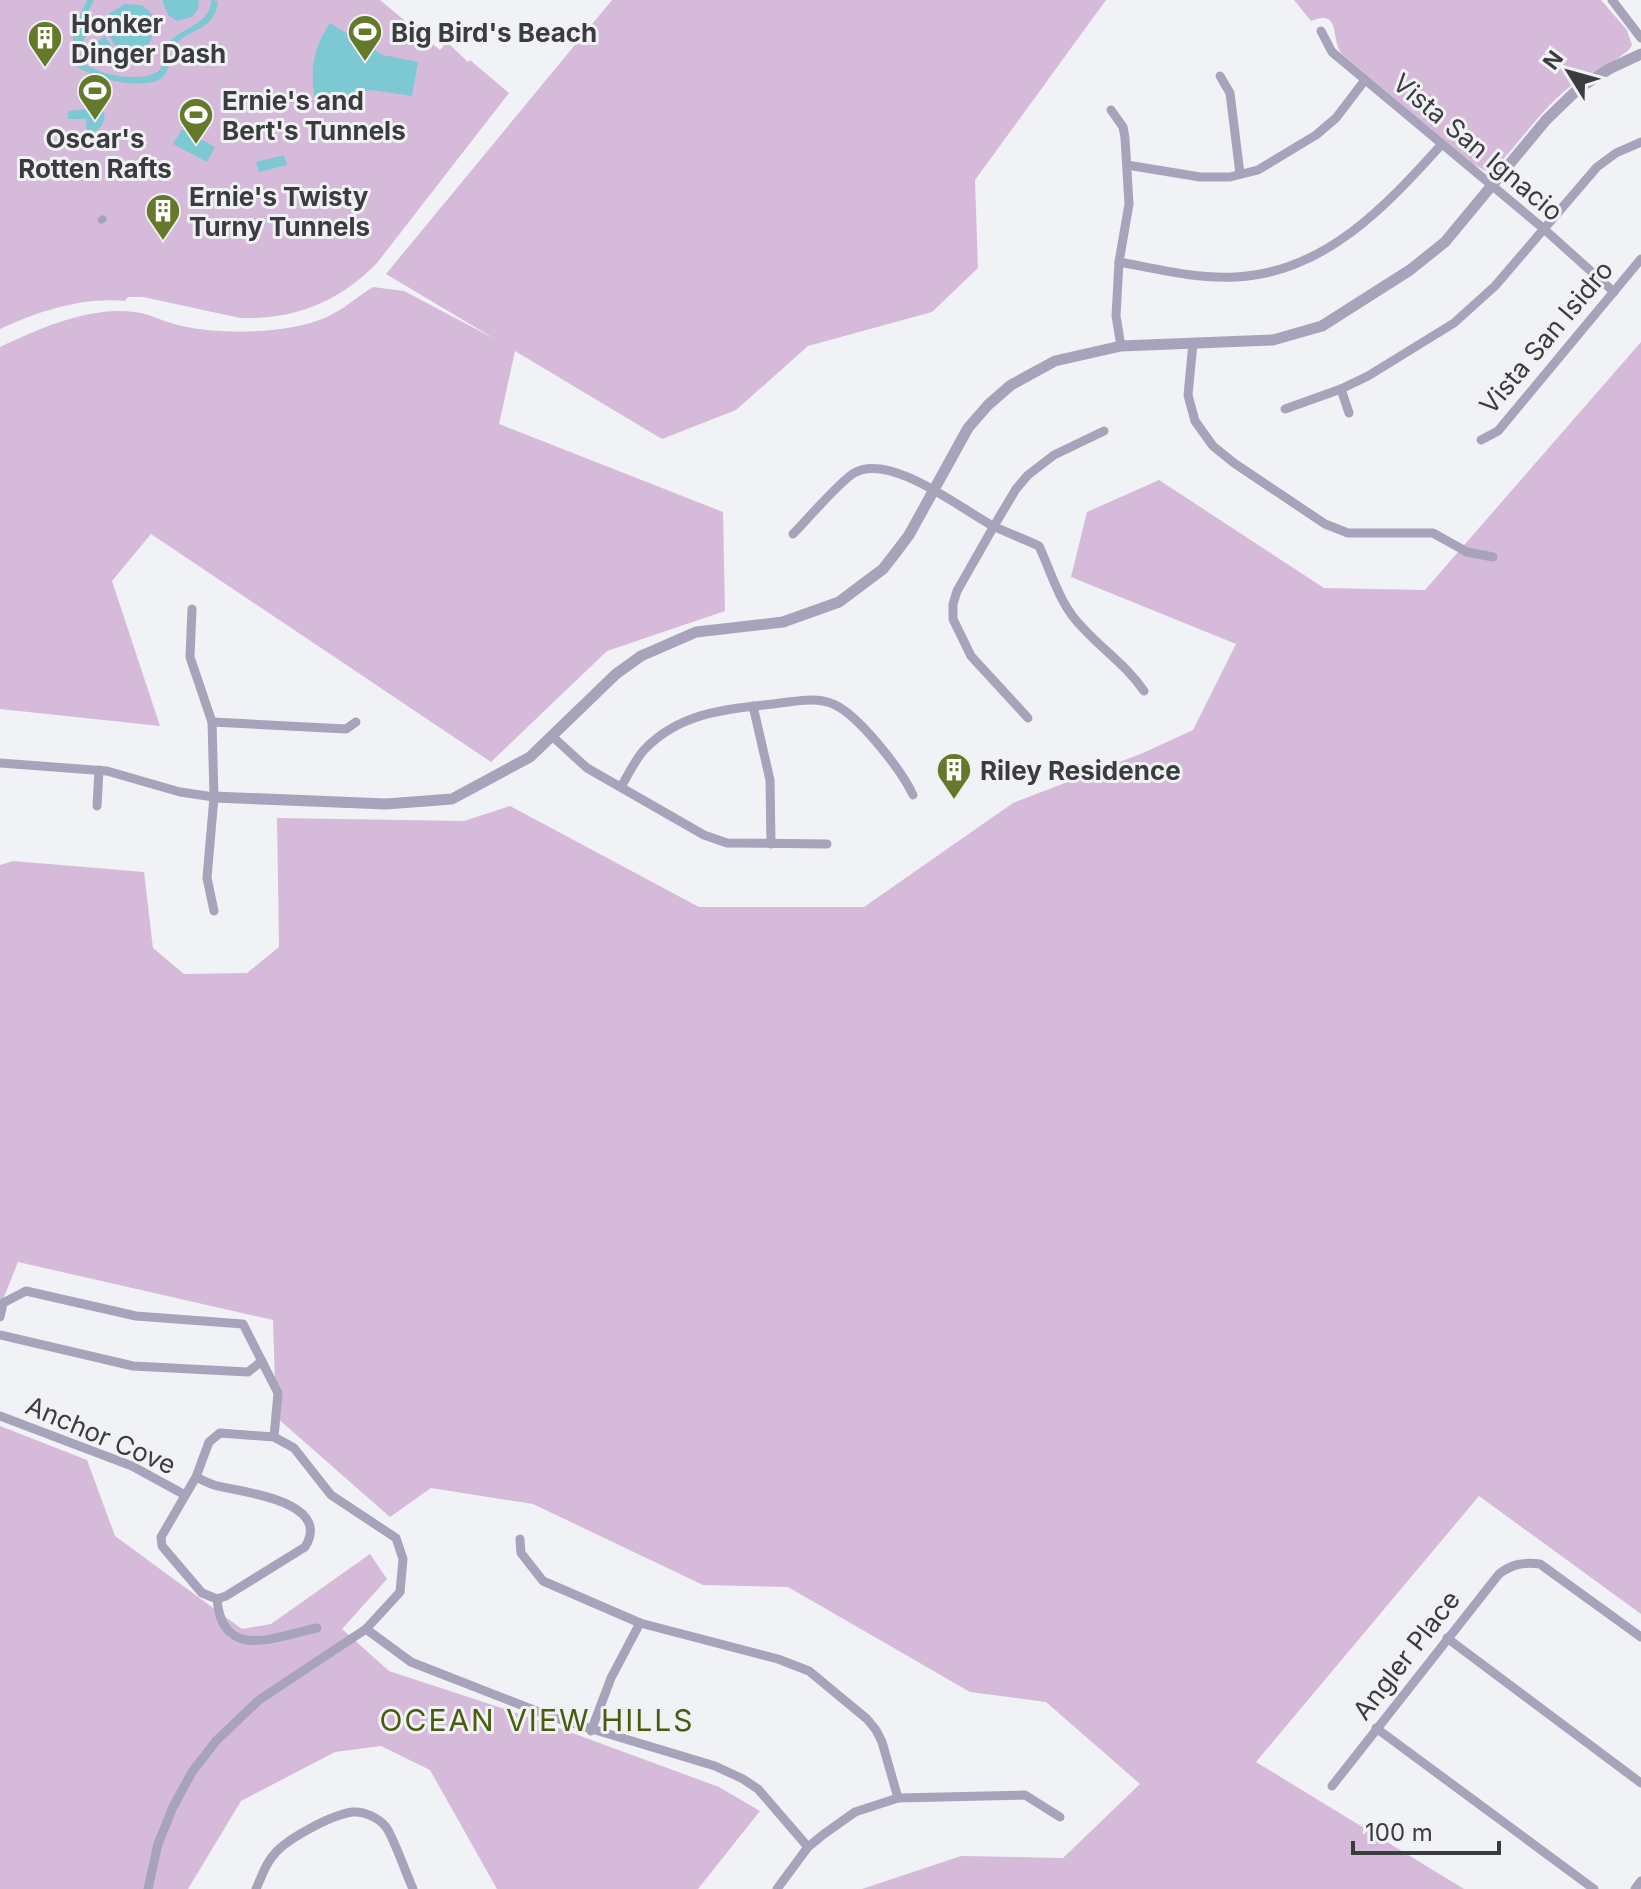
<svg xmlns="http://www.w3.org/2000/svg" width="1641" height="1889" font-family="Inter,sans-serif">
	<rect width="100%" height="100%" fill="#f1f2f6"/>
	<g fill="#d6bada">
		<path d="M0,0H380L440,50L447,42L468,62L470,60L509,93L377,263C339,302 294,320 240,318L143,297H128L125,301C82,297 39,311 0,329Z"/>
		<path d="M612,0H1106L975,180L978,268L932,312L808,346L736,410L662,439L515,351L499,424L723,512L725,611L607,651L491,762L151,534L112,581L160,726L0,709V347C40,328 90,306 135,312C151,314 166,323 182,326C222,335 289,334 327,317C344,309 357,297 373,287L404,291L495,339L386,274Z"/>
		<path d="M1294,0H1601L1627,30L1632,45C1626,58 1590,72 1576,82C1544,105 1523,139 1496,167L1486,171L1473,164L1342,54C1330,40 1342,8 1311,21Z"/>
		<path d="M1641,342V1614L1479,1496L1256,1762L1464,1889H862L961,1856L1063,1858L1140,1784L1046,1702L970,1692L788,1587L703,1585L533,1504L431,1488L390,1517L276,1417L273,1320L18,1262L0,1307V865L13,861L144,872L153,948L184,974L247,973L279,947L277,818L464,821L510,806L699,907H864L1013,803L1143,753L1193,730L1236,644L1071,577L1087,512L1159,480L1324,588L1425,590Z"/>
		<path d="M0,1426L87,1460L115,1536L242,1629L271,1624L370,1554L387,1579L342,1629L389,1671L529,1717L719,1787L760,1811L698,1889H497L430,1770L381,1746L335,1752L241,1801L188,1889H0Z"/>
	</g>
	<g fill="#7cc9d4">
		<path d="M87,0H94L88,12L89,28L79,51L83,63C101,75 142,84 160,70C163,62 162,53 167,45C180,26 210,27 211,0L218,1C214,32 193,26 176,44C167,53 172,69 162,78C144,92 80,77 71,60L74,57L73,30Z"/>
		<path d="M162,0H199L198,9L192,17L177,21L168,15Z"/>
		<path d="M125,4L142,5L154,16C155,36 150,50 131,58C117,53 107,35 104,21L110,13Z"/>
		<path d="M330,23L383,55L418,62L412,96L372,90L316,102C309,73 313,48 330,23Z"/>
		<path d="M105,36L114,50L97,57L89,55V48Z"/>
		<path d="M102,108C109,119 100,128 92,136L87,135L86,119H68V111Z"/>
		<path d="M182,129L215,147L207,162L173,144Z"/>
		<path d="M284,155L287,165L259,172L256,162Z"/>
	</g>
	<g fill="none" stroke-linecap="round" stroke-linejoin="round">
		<path stroke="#a7a3bb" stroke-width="7" d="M101,220L103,219"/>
		<g stroke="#a7a3bb" stroke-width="9">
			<path d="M1612,0L1641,38"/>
			<path d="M1321,31L1332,52L1544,229L1614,292"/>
			<path d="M1220,76L1230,93L1240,174"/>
			<path d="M1111,110L1123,127L1125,138L1129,204L1119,262L1116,316L1121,346"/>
			<path d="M1127,165L1200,177H1230L1258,170L1316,135L1336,118L1365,80"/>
			<path d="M1119,262C1157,269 1196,279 1235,277C1325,273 1386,206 1442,144"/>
			<path d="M1193,343L1188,395L1195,421L1213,446L1234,463L1325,524L1348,533H1433L1467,552L1493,557"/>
			<path d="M1341,389L1349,413"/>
			<path d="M1285,409L1341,389L1368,376L1454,323L1495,286L1597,167L1616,153L1641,142"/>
			<path d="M1481,440L1498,431L1641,259"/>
			<path d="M793,534C807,520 839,482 854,473C890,452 961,509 993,526C1008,533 1024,539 1039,546C1052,574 1060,606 1083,628C1104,651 1126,665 1144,691"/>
			<path d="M192,609L190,657L212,722L214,797L207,878L214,911"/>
			<path d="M753,706L770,780L771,844"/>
			<path d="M1028,718L971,656L953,619V604L957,591L994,526L1016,489L1028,475L1054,455L1104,431"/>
			<path d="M212,722L346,729L356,722"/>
			<path d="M553,737L587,768L704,835L727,843L827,844"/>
			<path d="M0,763L107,771L180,792L214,797"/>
			<path d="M621,787C628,775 635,760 644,750C679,713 725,709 773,704C793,702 815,696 833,704C858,714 902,771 913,795"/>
			<path d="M97,806L99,770"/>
			<path d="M0,1317L3,1303L26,1291L136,1316L243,1324L278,1393L274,1437"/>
			<path d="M0,1335L133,1366L248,1372L262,1361"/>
			<path d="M0,1416L132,1466L185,1495"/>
			<path d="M520,1539L521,1553L543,1581L640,1623L778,1659L809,1671L867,1719L876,1730L882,1742L898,1798"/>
			<path d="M217,1599C222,1662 275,1637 317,1628"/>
			<path d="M366,1629L411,1662L549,1716L715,1766L743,1779L758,1789L808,1847"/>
			<path d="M1447,1638L1641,1783"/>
			<path d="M1376,1728L1594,1889"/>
			<path d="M591,1731L611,1678L640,1623"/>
			<path d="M1332,1786L1499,1574C1512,1564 1523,1562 1540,1564L1641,1637"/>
			<path d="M148,1889L158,1844L173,1807L192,1772L216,1741L259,1700L366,1629L400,1592L403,1559L396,1538L331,1495L294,1448L274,1437L220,1433L209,1442L196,1477L161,1537L162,1546L202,1593L217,1599L226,1596L305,1547C334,1500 238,1492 214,1485C208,1483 202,1480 196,1477"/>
			<path d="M256,1889C262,1876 266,1862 277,1851C291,1837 333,1814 353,1812C364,1811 379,1818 386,1827C393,1836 407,1876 413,1889"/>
			<path d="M777,1889L808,1847L824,1834L855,1812L898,1798L1025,1795L1060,1817"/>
			<path d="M1635,1889L1641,1881"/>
		</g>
		<path stroke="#a7a3bb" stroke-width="11" d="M214,797L386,804L452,799L530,757L616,674L641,656L696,632L783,622L839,602L883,569L897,551L909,535L968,428L988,405L1011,385L1055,361L1121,346L1273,340L1322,326L1410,270L1445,242L1546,120L1579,88L1609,69L1641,54"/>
	</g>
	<defs>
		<symbol id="stadium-pin" viewBox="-11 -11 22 30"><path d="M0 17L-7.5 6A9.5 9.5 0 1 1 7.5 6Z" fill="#65792a" stroke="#f1f2f6"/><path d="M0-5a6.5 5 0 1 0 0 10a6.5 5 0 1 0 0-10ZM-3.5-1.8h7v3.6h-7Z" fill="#fff"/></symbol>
		<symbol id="building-pin" viewBox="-11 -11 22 30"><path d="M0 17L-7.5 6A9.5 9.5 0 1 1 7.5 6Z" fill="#65792a" stroke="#f1f2f6"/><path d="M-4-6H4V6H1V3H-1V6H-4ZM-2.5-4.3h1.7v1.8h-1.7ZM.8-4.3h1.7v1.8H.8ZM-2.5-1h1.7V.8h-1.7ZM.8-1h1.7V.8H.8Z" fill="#fff"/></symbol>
	</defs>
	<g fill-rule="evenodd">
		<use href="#stadium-pin" x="345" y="12" width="40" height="54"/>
		<use href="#building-pin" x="25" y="18" width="40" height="54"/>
		<use href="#stadium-pin" x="75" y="71" width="40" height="54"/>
		<use href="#stadium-pin" x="176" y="95" width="40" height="54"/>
		<use href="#building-pin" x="143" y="191" width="40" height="54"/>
		<use href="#building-pin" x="934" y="750" width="40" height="54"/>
	</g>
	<g text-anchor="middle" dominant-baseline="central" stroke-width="6" stroke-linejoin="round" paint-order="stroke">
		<g font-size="26" font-weight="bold" fill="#3b3c3d" stroke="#f1f2f6" text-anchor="start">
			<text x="71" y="23">Honker<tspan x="71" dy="30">Dinger Dash</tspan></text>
			<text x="391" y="32">Big Bird's Beach</text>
			<text x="222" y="100">Ernie's and<tspan x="222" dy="30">Bert's Tunnels</tspan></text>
			<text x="95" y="138" text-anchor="middle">Oscar's<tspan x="95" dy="30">Rotten Rafts</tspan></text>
			<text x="189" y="196">Ernie's Twisty<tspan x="189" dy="30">Turny Tunnels</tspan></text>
			<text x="980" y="770">Riley Residence</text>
		</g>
		<g font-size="26" fill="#3b3c3d" stroke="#f1f2f6">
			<text transform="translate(1478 147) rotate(40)">Vista San Ignacio</text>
			<text transform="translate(1546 337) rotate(-50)">Vista San Isidro</text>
			<text transform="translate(101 1435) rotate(23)">Anchor Cove</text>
			<text transform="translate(1406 1655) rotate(-52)">Angler Place</text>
		</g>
		<g font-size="30" letter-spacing="2" fill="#4a5b0e" stroke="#f1f2f6">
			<text x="537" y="1720">OCEAN VIEW HILLS</text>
		</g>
	</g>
	<g transform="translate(1569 72) rotate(307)" stroke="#f1f2f6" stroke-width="6" paint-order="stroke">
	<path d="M0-6L14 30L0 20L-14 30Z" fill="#3b3c3d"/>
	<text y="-12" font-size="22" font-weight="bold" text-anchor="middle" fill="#3b3c3d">N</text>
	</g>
	<path d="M1353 1841v12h146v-12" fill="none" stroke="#3b3c3d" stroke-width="4"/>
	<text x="1365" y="1841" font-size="24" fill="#3b3c3d" stroke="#f1f2f6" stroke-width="6" paint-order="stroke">100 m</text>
</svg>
